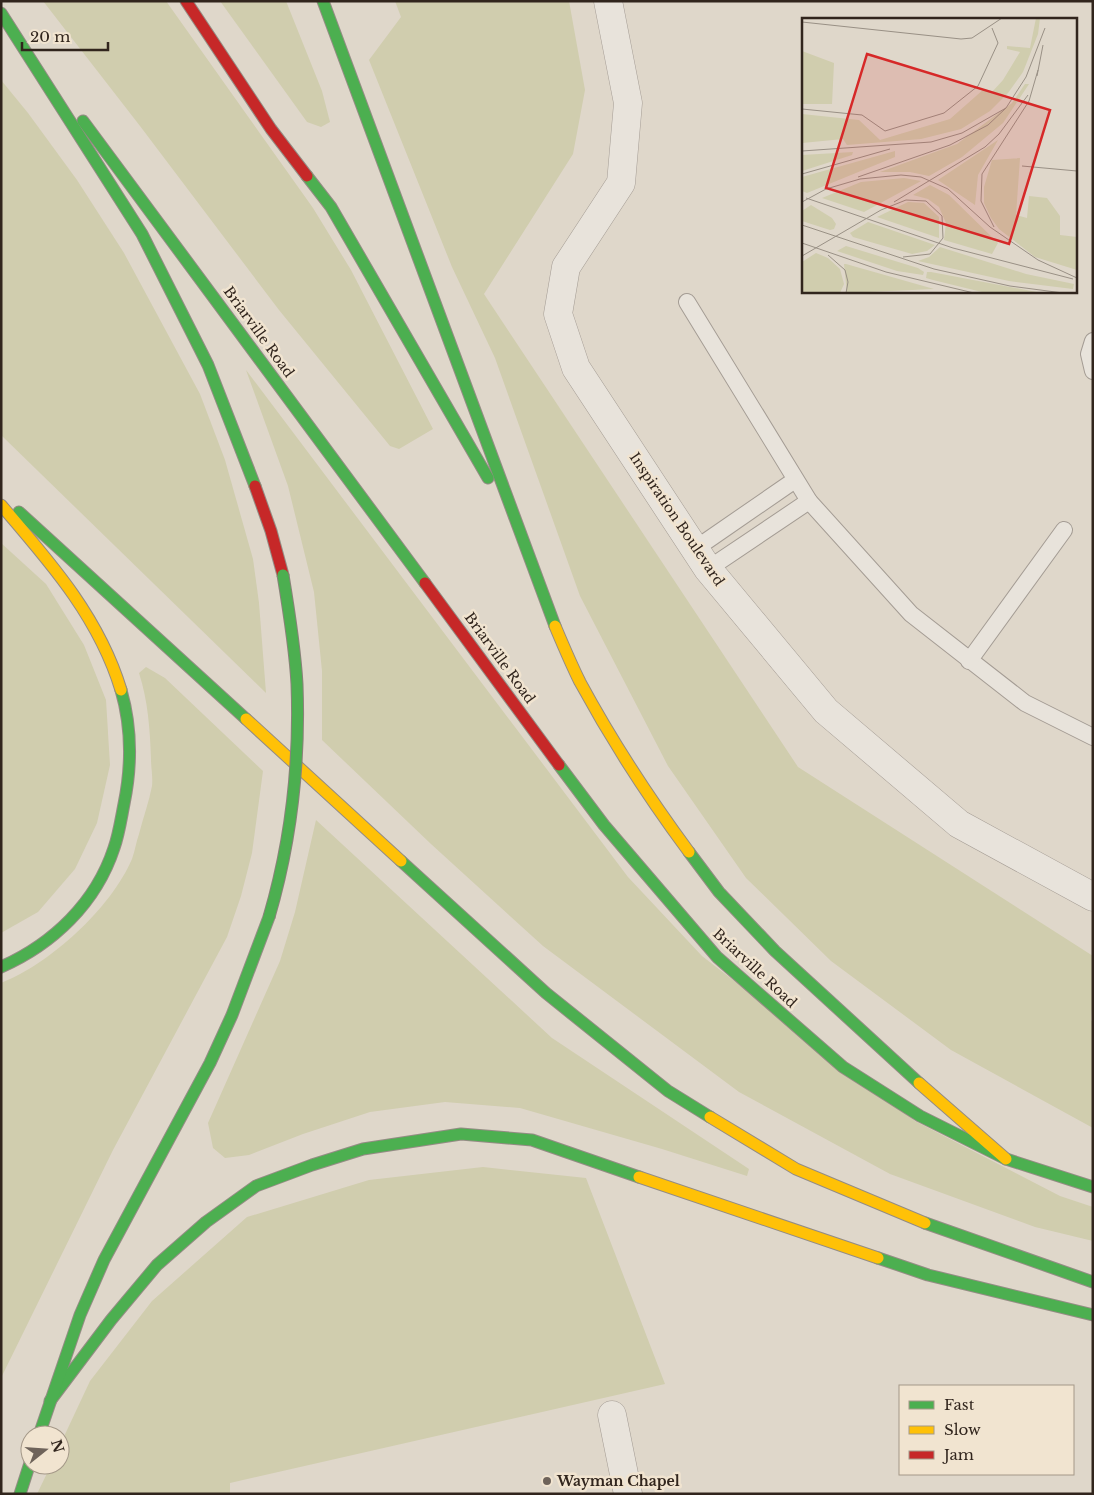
<svg xmlns="http://www.w3.org/2000/svg" width="1094" height="1495" font-family="'Libre Baskerville',serif">
	<rect width="100%" height="100%" fill="#dfd7ca"/>
	<g fill="#d0cdae">
		<path d="M43,1H166L313,208L351,270L433,429L399,449L390,446L279,310L140,126Z"/>
		<path d="M220,1H286L322,91L330,122L321,127L307,122Z"/>
		<path d="M395,1H569L585,90L573,154L484,294L798,767L1093,956V997L1091,1020L1093,1022V1128L951,1050L831,961L746,878L668,766L580,596L495,358L452,267L369,60L401,17Z"/>
		<path d="M1,80L28,113L77,180L124,253L200,394L225,460L253,559L259,603L266,693L1,435Z"/>
		<path d="M246,370L628,877L702,956L915,1121L1060,1196L1093,1207V1241L1035,1227L890,1174L739,1092L543,946L431,844L322,740V671L314,592L288,486Z"/>
		<path d="M1,543L46,584L84,645L106,700L110,765L97,823L75,869L38,912L1,933Z"/>
		<path d="M146,667L165,678L263,771L252,853L241,896L227,937L113,1150L1,1378V983C50,964 111,908 132,859C135,851 136,842 139,834C143,818 149,802 152,786C153,777 151,768 151,759C150,729 148,701 139,673Z"/>
		<path d="M316,820L552,1038L749,1169L747,1176L662,1149L520,1108L445,1102L370,1112L303,1134L249,1155L225,1158L213,1148L208,1123L280,961L295,912Z"/>
		<path d="M483,1167L586,1178L665,1384L230,1483V1494H37L51,1465H60V1445L90,1381L152,1301L247,1217L369,1180Z"/>
	</g>
	<g fill="none" stroke-linecap="round" stroke-linejoin="round">
		<defs>
			<g id="lane">
				<path d="M687,302L809,501L911,614L1025,703L1093,737"/>
				<path d="M1093,341L1089,354L1093,371"/>
				<path d="M695,549L795,480"/>
				<path d="M708,569L809,501"/>
				<path d="M969,661L1064,530"/>
			</g>
			<g id="street">
				<path d="M608,1L628,103L621,183L566,267L558,314L576,368L708,569L826,711L959,824L1093,897"/>
				<path d="M612,1415L628,1494"/>
			</g>
			<g id="fast">
				<path d="M323,1L555,626"/>
				<path d="M1,13L142,234L208,365L255,486"/>
				<path d="M83,121L425,583"/>
				<path d="M307,176L331,207L488,478"/>
				<path d="M19,512L246,719"/>
				<path d="M559,765L604,825L717,957L843,1067L920,1116L1006,1159L1093,1187"/>
				<path d="M689,852L719,892L775,951L919,1083"/>
				<path d="M401,861L546,993L668,1091L710,1117"/>
				<path d="M1,967C53,944 96,903 114,848C119,834 121,819 124,804C132,765 132,728 121,690"/>
				<path d="M925,1223L1093,1282"/>
				<path d="M878,1258L928,1275L1093,1315"/>
				<path d="M50,1401L111,1320L157,1265L206,1222L256,1186L312,1165L363,1149L461,1134L532,1140L639,1177"/>
				<path d="M39,1435L80,1315L104,1260L210,1063L232,1015L269,917"/>
				<path d="M20,1494L30,1463"/>
			</g>
			<g id="slow">
				<path d="M1,505C50,562 99,617 121,690"/>
				<path d="M555,626C563,645 571,664 580,682C612,741 649,798 689,852"/>
				<path d="M246,719L401,861"/>
				<path d="M919,1083L1006,1159"/>
				<path d="M710,1117L796,1169L925,1223"/>
				<path d="M639,1177L878,1258"/>
			</g>
			<g id="jam">
				<path d="M186,1L271,129L307,176"/>
				<path d="M255,486L271,531L283,575"/>
				<path d="M425,583L559,765"/>
			</g>
		</defs>
		<use href="#lane" stroke="#a49c94" stroke-width="18"/>
		<use href="#street" stroke="#a49c94" stroke-width="29"/>
		<use href="#fast" stroke="#948c84" stroke-width="13"/>
		<use href="#slow" stroke="#948c84" stroke-width="13"/>
		<use href="#jam" stroke="#948c84" stroke-width="13"/>
		<use href="#lane" stroke="#e8e3db" stroke-width="16"/>
		<use href="#street" stroke="#e8e3db" stroke-width="28"/>
		<use href="#fast" stroke="#4caf50" stroke-width="11"/>
		<use href="#slow" stroke="#ffc107" stroke-width="11"/>
		<use href="#jam" stroke="#c62828" stroke-width="11"/>
		<defs>
			<path id="fast-bridge" d="M269,917C291,842 300,763 297,684C295,648 289,611 283,575"/>
		</defs>
		<use href="#fast-bridge" stroke="#8a827a" stroke-width="13" stroke-linecap="butt"/>
		<use href="#fast-bridge" stroke="#4caf50" stroke-width="11"/>
	</g>
	<circle fill="#6e635a" stroke="#f1e4d0" stroke-width="2" cx="547" cy="1481" r="5"/>
	<g text-anchor="middle" dominant-baseline="central" stroke-width="5" stroke-linejoin="round" paint-order="stroke">
		<g font-size="14" fill="#31251d" stroke="#f1e4d0">
			<text transform="translate(259 332) rotate(54)">Briarville Road</text>
			<text transform="translate(677 519) rotate(56)">Inspiration Boulevard</text>
			<text transform="translate(500 658) rotate(54)">Briarville Road</text>
			<text transform="translate(755 968) rotate(43)">Briarville Road</text>
		</g>
		<g font-size="14" font-weight="bold" fill="#31251d" stroke="#f1e4d0" text-anchor="start">
			<text x="557" y="1481">Wayman Chapel</text>
		</g>
	</g>
	<g transform="translate(802 18)">
		<rect width="275" height="275" fill="#dfd7ca"/>
		<path d="M234,0H238L236,16L221,54L206,75L188,93L159,111L119,121L45,127L41,121L0,125V96L57,102L78,122L148,101L182,71L190,74L201,62L218,34L205,31V28L228,30ZM0,33L32,45L30,86H0ZM223,66H227L201,105L160,139L127,158L108,154H78L155,126L210,85ZM196,122L176,157L173,187L136,162ZM93,133V139L5,175L0,173V159ZM51,134L50,137L0,153V137ZM218,140L214,197L225,200L227,178L245,180L258,198V217L275,219V252L233,239L197,211L189,200L182,185V169L190,142ZM102,160L119,163L62,194L20,180L59,164ZM128,167L147,177L196,225L190,236L142,222L144,205L137,189L126,181L111,177ZM106,184L122,185L137,199V220L75,199ZM9,187L30,200L34,206L32,211L28,212L0,203V193ZM66,204L133,227L125,233L110,236L51,219L48,215ZM44,228L116,250L122,254L121,257L95,253L35,233ZM138,229L224,256L272,266L271,271L207,263L116,243L127,239ZM14,235L26,240L38,251L42,266L38,275H0V244ZM42,246H44L132,271L45,275ZM125,254H129L240,275H184L131,262L124,260Z" fill="#d0cdae"/>
		<path fill="none" stroke="#999085" stroke-width="1" d="M0,4L159,21L170,20L200,0M235,58L241,27M0,91L60,97L83,113L142,95L176,68L196,25L190,10M0,133L129,124L160,115L204,90M220,148L275,153M0,156L88,131M56,159L148,127L186,107L204,90L224,59L243,10M4,180L151,230L271,261M0,184L24,171L58,161L99,157L119,159L146,171L188,209L236,242L275,260M92,184L183,129L197,116L226,77M0,207L132,251L208,268L261,275M192,209L179,183L180,156L227,83L236,52M0,225L84,254L172,275M26,237L43,252L46,264L44,275M0,238L79,192L104,182L124,183L140,198L141,220L128,236L101,239"/>
		<path fill="#d62828" fill-opacity="0.15" stroke="#d62828" stroke-width="2.5" d="M65,36L248,92L207,226L24,170Z"/>
		<rect width="275" height="275" fill="none" stroke="#31251d" stroke-width="2.5"/>
	</g>
	<rect width="1094" height="1495" fill="none" stroke="#31251d" stroke-width="5"/>
	<rect x="899" y="1385" width="175" height="90" fill="#f1e4d0" stroke="#a49888"/>
	<rect x="909" y="1401" width="25" height="8" fill="#4caf50" stroke="#a49888"/>
	<text x="944" y="1410" font-size="15" fill="#31251d">Fast</text>
	<rect x="909" y="1426" width="25" height="8" fill="#ffc107" stroke="#a49888"/>
	<text x="944" y="1435" font-size="15" fill="#31251d">Slow</text>
	<rect x="909" y="1451" width="25" height="8" fill="#c62828" stroke="#a49888"/>
	<text x="944" y="1460" font-size="15" fill="#31251d">Jam</text>
	<g transform="translate(45 1450) rotate(73)"><circle r="24" fill="#f1e4d0" stroke="#a49888"/>
	<path d="M0-4L9 19L0 12L-9 19Z" fill="#6e635a"/>
	<text y="-8" font-size="14" font-weight="bold" text-anchor="middle" fill="#31251d">N</text>
	</g>
	<path d="M22 42v8h86v-8" fill="none" stroke="#31251d" stroke-width="2.5"/>
	<text x="30" y="42" font-size="15" fill="#31251d" stroke="#f1e4d0" stroke-width="4" paint-order="stroke">20 m</text>
</svg>
